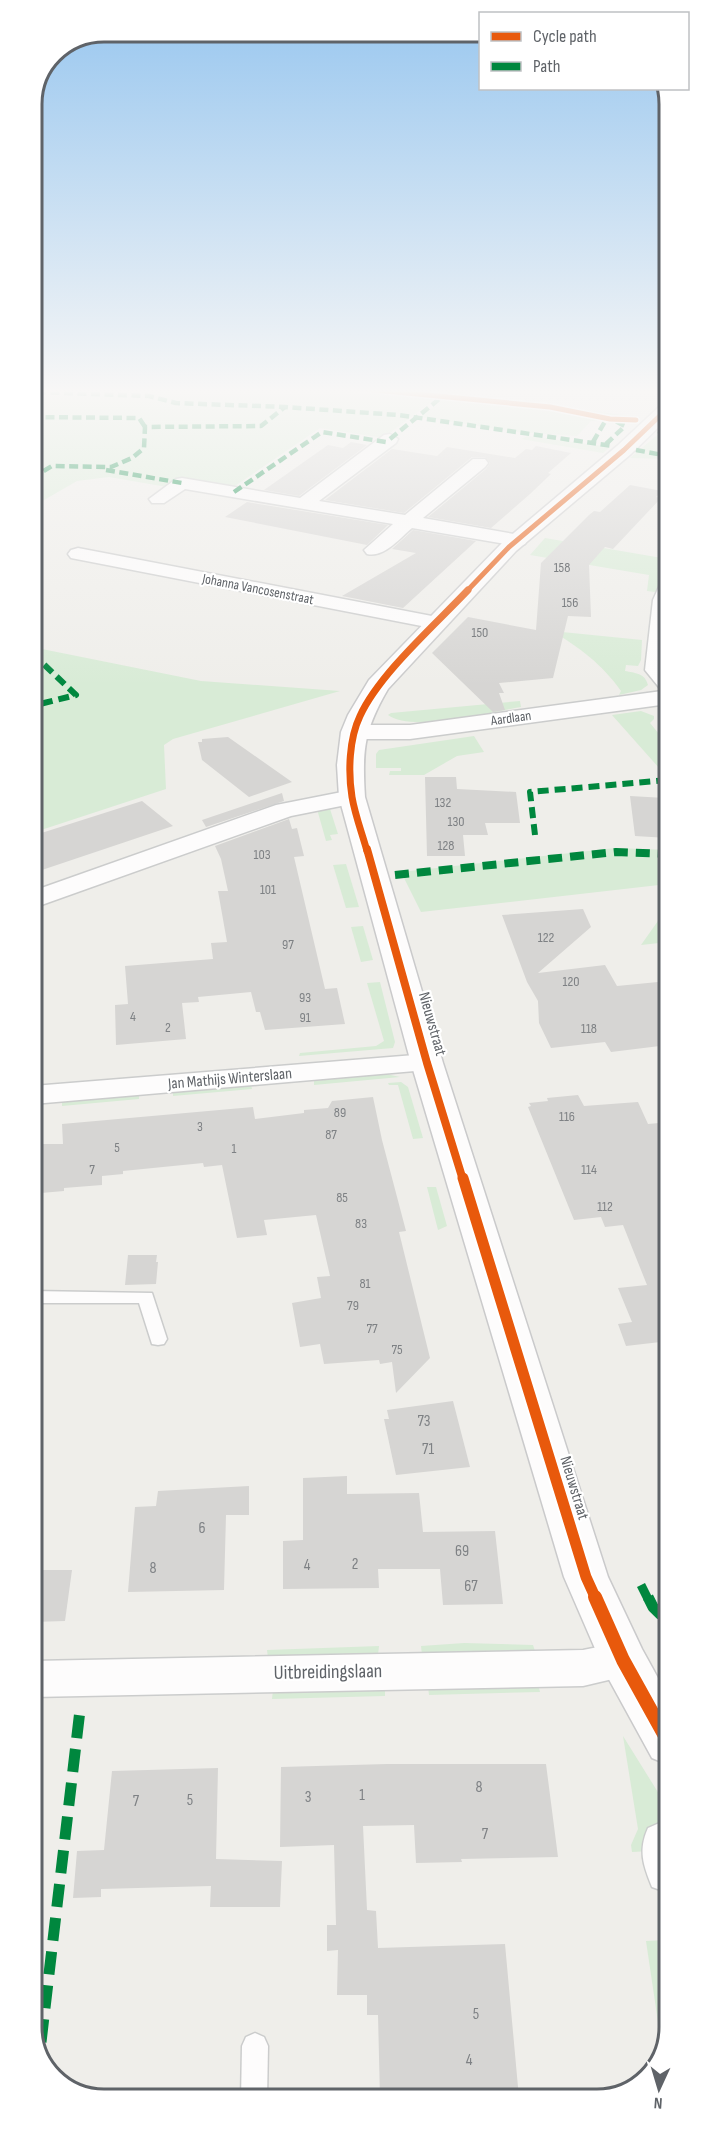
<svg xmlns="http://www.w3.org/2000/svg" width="701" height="2131" font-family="'Sofia Sans Condensed',sans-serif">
	<rect width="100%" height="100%" fill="#efeeea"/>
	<g fill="#d8ebd6">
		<path d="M65,388H222L270,391L347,388L439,396L383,438L320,428L232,488L167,487L109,477L77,481L32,507V394Z"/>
		<path d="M370,388H466V396L641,417L638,419L610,417L558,406L496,402L454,395Z"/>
		<path d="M447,397C498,404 550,408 601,419L600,421H591L577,436L516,432L419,417Z"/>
		<path d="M668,426V459L630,458Z"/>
		<path d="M528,436L610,447L603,453L521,439Z"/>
		<path d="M545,538L662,558L668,548V577L655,592L647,591L649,575L530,555Z"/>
		<path d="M552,631L642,640L641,660L638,666L626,665L625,671C635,673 645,673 648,685L641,690L619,695L621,691C602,664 580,648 552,631Z"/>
		<path d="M32,647L201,681L340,691L173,739L164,745L166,789L32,833Z"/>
		<path d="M520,701L521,707C490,712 412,733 388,715L391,713Z"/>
		<path d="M641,711L654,716V719L650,723L668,745V778L612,715Z"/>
		<path d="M474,736L484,752L457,756L424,775H389L390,771H401V768H376V754L379,750Z"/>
		<path d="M317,809H330L338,834L330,835L332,840L326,841Z"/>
		<path d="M615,848L668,850V942L641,945L665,911L659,885L421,912L401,872Z"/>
		<path d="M346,864L359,907L346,908L333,865Z"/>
		<path d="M363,926L373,960L361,962L351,927Z"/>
		<path d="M380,982L395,1042L393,1048L299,1056L300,1053L376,1046L384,1041L367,983Z"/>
		<path d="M386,1074L400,1077L314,1085V1081Z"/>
		<path d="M401,1082L408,1087L423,1138L413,1139L398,1085H389L388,1083Z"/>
		<path d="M251,1085L252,1089L173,1096V1092Z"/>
		<path d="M139,1095V1099L62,1106V1102Z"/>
		<path d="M427,1187H436L447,1226L438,1230Z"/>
		<path d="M464,1643L533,1645L535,1651L422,1655L421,1646Z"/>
		<path d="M379,1646L378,1655L268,1658L267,1650Z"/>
		<path d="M538,1684L540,1692L429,1695L428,1687Z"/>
		<path d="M385,1688V1696L272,1699L273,1690Z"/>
		<path d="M623,1736L669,1810V1830L647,1832L651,1851L632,1852L631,1845L638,1829Z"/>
		<path d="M666,1940C671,1975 674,2015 662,2049L646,1941Z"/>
	</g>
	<g fill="#d6d5d3">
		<path d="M351,442L367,445L299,496L264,490L328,445L343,448Z"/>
		<path d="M536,446L571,453L548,473L551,474L530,494L491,528L428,517L486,469L490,463L485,457H472L404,513L325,500L392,449L437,456L447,447L515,458L526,449L532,450Z"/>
		<path d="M630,485L662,491L656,497L661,498L613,549L605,547L589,565L591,617L568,616L553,678L499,683L504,693H499L505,710L493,712L432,653L468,617L536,630L541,563L589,515L594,511L600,512Z"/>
		<path d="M247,502L388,525L367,545L225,517Z"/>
		<path d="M413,530L476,541L403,608L342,596L416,553L392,549Z"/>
		<path d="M228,737L292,782L249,797L202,760L198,742H202V739Z"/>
		<path d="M425,777H456L457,789L516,792L520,823H485L488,835H463L465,856H427Z"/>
		<path d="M282,793L284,801L206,827L202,820Z"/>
		<path d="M630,796L665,798L668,838L635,836Z"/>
		<path d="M142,801L173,826L33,873L32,836Z"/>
		<path d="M289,819L292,829L297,828L304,856L294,857L325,989L337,988L345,1024L265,1030L260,1012H256L251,992L198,997L199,1002L182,1003L186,1039L116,1045L115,1005L128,1004L125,966L213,959L211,943L227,942L218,891H228L221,859L215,846Z"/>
		<path d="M583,909L591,927L538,973L605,965L617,986L668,981V1045L611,1052L605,1042L551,1048L539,1023L538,1001L527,982L502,915Z"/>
		<path d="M578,1095L584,1106L638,1102L648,1124L659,1123L668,1142L669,1341L626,1346L618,1324L632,1322L618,1288L647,1285L623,1225L605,1227L601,1217L574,1220L528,1107L531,1106L529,1103L548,1101L547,1098Z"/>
		<path d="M373,1097L382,1140L406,1231L399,1232L430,1358L396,1393L392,1362L380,1364L379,1360L324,1364L320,1344L300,1347L292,1303L321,1298L317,1277L330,1276L316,1215L264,1220L267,1235L237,1238L222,1165L204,1167L203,1163L123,1171V1174L102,1176V1185L64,1188V1191L41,1193L40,1144H63L62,1124L253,1107L255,1119L304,1113V1110L328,1108L332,1101Z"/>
		<path d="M128,1255H157L156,1262H158L156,1284L125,1285Z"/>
		<path d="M453,1401L470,1467L396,1475L384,1419H389L387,1410Z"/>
		<path d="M347,1476V1494L419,1493L423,1532L495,1531L503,1604L443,1605L440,1569H378L379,1588L283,1589V1541L303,1540V1478Z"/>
		<path d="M249,1486V1515H226L224,1590L128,1592L135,1507L156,1506L158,1491Z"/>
		<path d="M33,1570H72L65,1621L33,1622Z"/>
		<path d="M387,1764H546L558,1857L461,1859L462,1862L416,1863L414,1825L363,1826L367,1910L376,1911L378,1948L505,1944L519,2098H380L378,2015H367V1995H337L338,1950L327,1951V1925H336L334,1845L280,1847L281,1767Z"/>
		<path d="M218,1768L216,1859L282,1861L280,1907H210L211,1886L101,1889V1897L73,1898L77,1851L104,1850L112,1771Z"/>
	</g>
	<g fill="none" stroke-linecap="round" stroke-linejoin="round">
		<defs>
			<g id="lane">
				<path d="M33,1291L152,1293L167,1339L164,1344L158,1345L152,1344L139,1303H33Z"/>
				<path d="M255,2033L264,2037L268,2046L267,2099H241L242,2046L246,2037Z"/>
			</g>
			<g id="street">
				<path d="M390,434L398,439L396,443L319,501L405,515L473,459H485L488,463L485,467L423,518L525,536L527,540L525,544L518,546L412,528C400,538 384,558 367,554L364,550L393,524L185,489L164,503H152L149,499L176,479L182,478L300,498L384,435Z"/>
				<path d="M78,548L437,617L444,619L447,623L444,627L437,629L71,558L68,554L71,550Z"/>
				<path d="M668,580V704L410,739H354L346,737L343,732L346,727L354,725H410L662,691L645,670L653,600L661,582Z"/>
				<path d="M352,790L361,792L364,797L361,802L291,816L33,908V891L276,805Z"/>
				<path d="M427,1054L438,1057L442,1063L438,1069L33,1104V1086Z"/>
				<path d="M623,1642L638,1647L644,1660L638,1673L583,1686L33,1697V1661L583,1650Z"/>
				<path d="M664,1821L669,1823V1893L652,1887C643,1865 638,1850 648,1828Z"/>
			</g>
			<path id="secondary" d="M668,403V418L631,454L516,551L388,689C364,730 362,750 365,797L443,1063L608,1577L642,1649L669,1698V1765L652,1758L606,1674L564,1577L411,1063L339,797L337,765L341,732L348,715L369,680L502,543L617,446L662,404Z"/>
		</defs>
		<use href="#lane" stroke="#cbcccc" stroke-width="3"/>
		<use href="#street" stroke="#cbcccc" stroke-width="3"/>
		<use href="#secondary" stroke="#cacacb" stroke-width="3"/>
		<use href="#lane" fill="#fdfcfc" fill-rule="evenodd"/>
		<use href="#street" fill="#fdfcfc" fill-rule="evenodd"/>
		<use href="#secondary" fill="#fdfcfc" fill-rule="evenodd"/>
		<g stroke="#00873e" stroke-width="4.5" stroke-dasharray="9 4.5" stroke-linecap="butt">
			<path d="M37,392L149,396L176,403L285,407L399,415L613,446"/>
			<path d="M32,417L139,418L145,427"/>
			<path d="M658,431L668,434"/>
			<path d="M390,439L443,396"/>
			<path d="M593,442L607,418"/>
			<path d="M606,444L625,426L615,421"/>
			<path d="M636,450L668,456"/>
			<path d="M106,470L182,483"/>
			<path d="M32,478L52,466L111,467L132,458L144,448L145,427L261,426L285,407"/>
			<path d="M234,492L322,432L386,442"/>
		</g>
		<g stroke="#00873e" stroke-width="6" stroke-dasharray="11 6" stroke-linecap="butt">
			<path d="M32,653L76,695L32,706"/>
			<path d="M535,835L530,792L668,780"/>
		</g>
		<path stroke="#00873e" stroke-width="8" stroke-dasharray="14 8" stroke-linecap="butt" d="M395,875L616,852L668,854"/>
		<path stroke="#00873e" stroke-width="9" stroke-dasharray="18 9" stroke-linecap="butt" d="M641,1585L648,1599"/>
		<g stroke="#00873e" stroke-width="11" stroke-dasharray="23 11" stroke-linecap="butt">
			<path d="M648,1597L653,1607L669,1623"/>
			<path d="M41,2042L80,1710"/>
		</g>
		<defs>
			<g id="cycleway-far4">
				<path d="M355,388L550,407L610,419L636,420"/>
				<path d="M466,592L509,547L624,450L668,408"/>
			</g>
			<path id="cycleway-far3" d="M367,851C362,833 355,815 352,797C348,772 349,739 360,716C379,674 435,625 468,590"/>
			<path id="cycleway-far2" d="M367,849L427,1063L463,1180"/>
			<path id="cycleway-far1" d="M463,1178L586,1577L596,1599"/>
			<path id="cycleway" d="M595,1597L623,1660L669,1743"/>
		</defs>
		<use href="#cycleway-far4" stroke="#fff" stroke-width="8"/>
		<use href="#cycleway-far3" stroke="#fff" stroke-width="10"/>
		<use href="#cycleway-far2" stroke="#fff" stroke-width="12"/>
		<use href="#cycleway-far1" stroke="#fff" stroke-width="15"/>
		<use href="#cycleway" stroke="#fff" stroke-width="18"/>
		<use href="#cycleway-far4" stroke="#e8590c" stroke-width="5"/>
		<use href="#cycleway-far3" stroke="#e8590c" stroke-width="7"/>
		<use href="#cycleway-far2" stroke="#e8590c" stroke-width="8"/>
		<use href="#cycleway-far1" stroke="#e8590c" stroke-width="11"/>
		<use href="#cycleway" stroke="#e8590c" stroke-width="14"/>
	</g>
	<linearGradient id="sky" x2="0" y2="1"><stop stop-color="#97c6ef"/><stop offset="0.57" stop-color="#f8f7f6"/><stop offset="1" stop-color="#f8f7f6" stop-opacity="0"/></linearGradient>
	<rect width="701" height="686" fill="url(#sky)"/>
	<g text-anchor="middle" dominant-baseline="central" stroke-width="4.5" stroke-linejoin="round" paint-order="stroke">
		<g font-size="14" fill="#7e8184">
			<text x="562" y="567">158</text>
			<text x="570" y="602">156</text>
			<text x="480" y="632">150</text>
			<text x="443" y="802">132</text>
			<text x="456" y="821">130</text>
			<text x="446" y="845">128</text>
			<text x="262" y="854">103</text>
			<text x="268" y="889">101</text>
			<text x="546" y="937">122</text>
			<text x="288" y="944">97</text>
			<text x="571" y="981">120</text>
			<text x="305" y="997">93</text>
			<text x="133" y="1016">4</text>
			<text x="305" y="1017">91</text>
			<text x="168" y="1027">2</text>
			<text x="589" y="1028">118</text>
			<text x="340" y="1112">89</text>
			<text x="567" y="1116">116</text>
			<text x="200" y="1126">3</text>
			<text x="331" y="1134">87</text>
			<text x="117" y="1147">5</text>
			<text x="234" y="1148">1</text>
			<text x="92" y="1169">7</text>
			<text x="589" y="1169">114</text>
			<text x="342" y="1197">85</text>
			<text x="605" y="1206">112</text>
			<text x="361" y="1223">83</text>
			<text x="365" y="1283">81</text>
			<text x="353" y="1305">79</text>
			<text x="372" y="1328">77</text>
			<text x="397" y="1349">75</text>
		</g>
		<g font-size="14" fill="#5f6368" stroke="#fff">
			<text transform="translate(258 589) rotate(11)">Johanna Vancosenstraat</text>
			<text transform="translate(511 718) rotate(-8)">Aardlaan</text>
		</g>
		<g font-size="16" fill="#5f6368" stroke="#fff">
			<text transform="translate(432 1024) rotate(74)">Nieuwstraat</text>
			<text transform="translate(230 1079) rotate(-5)">Jan Mathijs Winterslaan</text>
			<text transform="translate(574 1488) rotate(73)">Nieuwstraat</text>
		</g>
		<g font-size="16" fill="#7e8184">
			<text x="424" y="1421">73</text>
			<text x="428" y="1449">71</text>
			<text x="202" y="1528">6</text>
			<text x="462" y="1551">69</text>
			<text x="355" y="1564">2</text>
			<text x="307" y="1565">4</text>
			<text x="153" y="1568">8</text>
			<text x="471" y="1586">67</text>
			<text x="479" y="1787">8</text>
			<text x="362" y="1795">1</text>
			<text x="308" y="1797">3</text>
			<text x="190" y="1800">5</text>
			<text x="136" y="1801">7</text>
			<text x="485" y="1834">7</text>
			<text x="476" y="2014">5</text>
			<text x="469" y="2060">4</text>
		</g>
		<g font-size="20" fill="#5f6368" stroke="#fff">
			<text transform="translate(328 1672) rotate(-1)">Uitbreidingslaan</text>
		</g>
	</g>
	<path d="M0 0H701V2131H0ZM104 42H597A62 62 0 0 1 659 104V2027A62 62 0 0 1 597 2089H104A62 62 0 0 1 42 2027V104A62 62 0 0 1 104 42Z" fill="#fff" fill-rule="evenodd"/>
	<path fill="none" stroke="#5f6368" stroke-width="3" d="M104 42H597A62 62 0 0 1 659 104V2027A62 62 0 0 1 597 2089H104A62 62 0 0 1 42 2027V104A62 62 0 0 1 104 42Z"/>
	<rect x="479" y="12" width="210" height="78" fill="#ffffff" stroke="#bfc1c3" stroke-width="1.5"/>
	<rect x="491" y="32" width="30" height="9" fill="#e8590c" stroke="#bfc1c3" stroke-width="1.5"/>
	<text x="533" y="42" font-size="18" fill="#5f6368">Cycle path</text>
	<rect x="491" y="62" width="30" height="9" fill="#00873e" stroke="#bfc1c3" stroke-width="1.5"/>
	<text x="533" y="72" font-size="18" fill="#5f6368">Path</text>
	<g transform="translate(659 2089) rotate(184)" stroke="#ffffff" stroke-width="4.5" paint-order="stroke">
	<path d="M0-4.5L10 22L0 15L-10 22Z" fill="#5f6368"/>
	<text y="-9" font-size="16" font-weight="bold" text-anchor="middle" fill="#5f6368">N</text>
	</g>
</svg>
